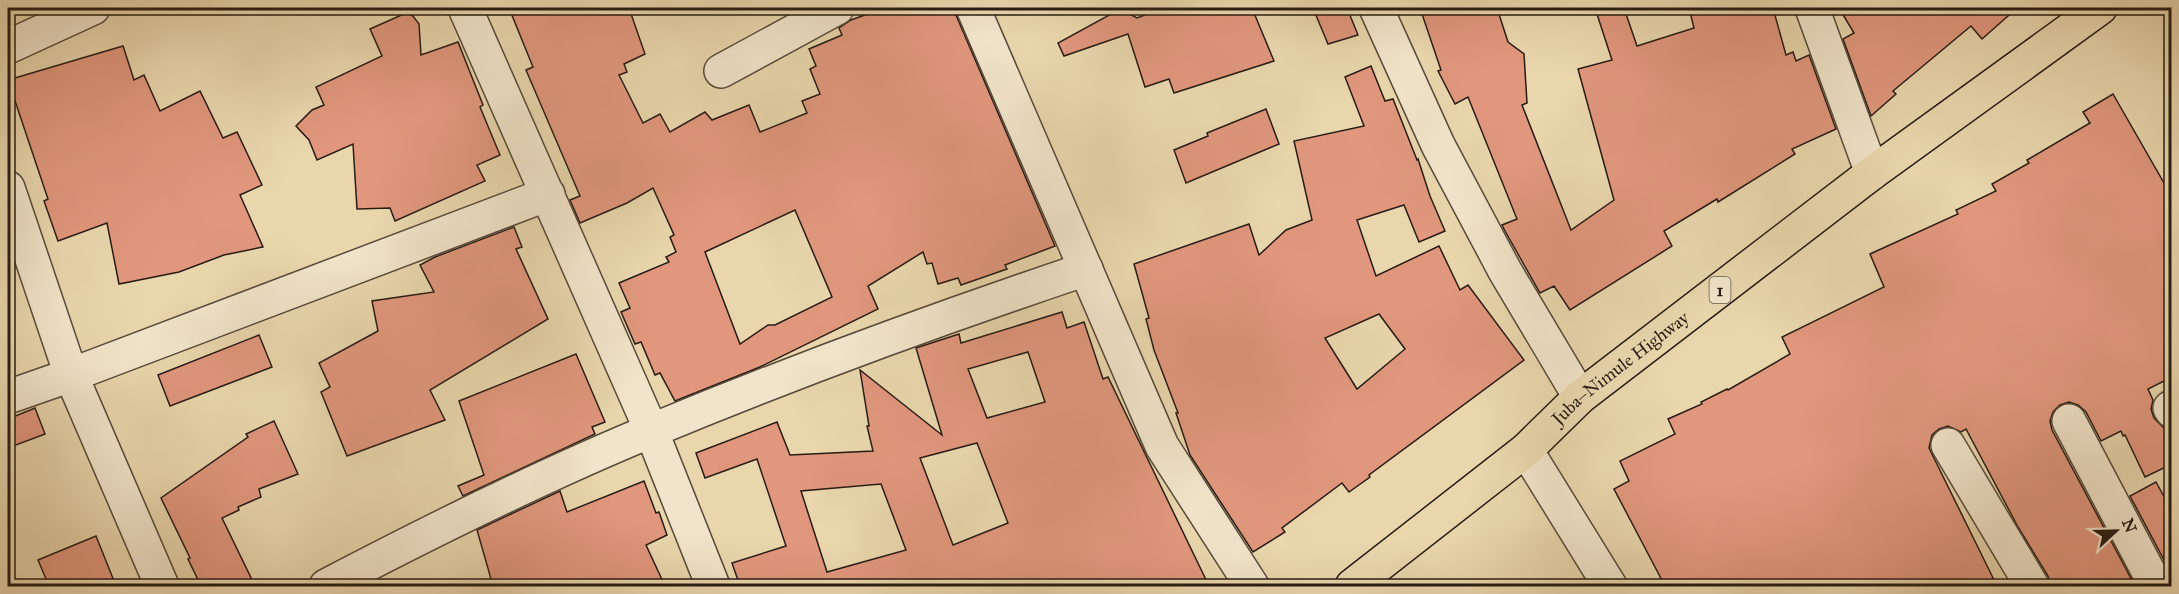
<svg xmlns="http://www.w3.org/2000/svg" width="2179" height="594" font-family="'IM FELL Great Primer',serif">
	<rect width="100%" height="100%" fill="#e9d6ad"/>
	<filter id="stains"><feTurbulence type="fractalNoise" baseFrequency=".00333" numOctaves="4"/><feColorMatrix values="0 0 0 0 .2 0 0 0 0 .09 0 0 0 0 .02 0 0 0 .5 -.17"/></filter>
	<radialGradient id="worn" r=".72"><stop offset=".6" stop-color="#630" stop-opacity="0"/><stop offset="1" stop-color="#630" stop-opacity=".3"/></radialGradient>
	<g fill="#e0977d" stroke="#281c13" stroke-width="1.5" fill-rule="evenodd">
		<path d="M509,8H629L645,54L624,64L627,72L619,75L643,123L660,114L670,132L705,112L712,120L749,105L760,132L807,113L802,101L820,94L810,69L816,66L809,49L842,35L839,28L851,20L884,8H955L956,15L1055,246L1005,265L1007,269L961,285L958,278L938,284L932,263L927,264L923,252L868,286L878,309L760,367L675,401L660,373L655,375L641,342L635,344L621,312L630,308L619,283L669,262L666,257L676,252L670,237L674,235L653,188L627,203L580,223L570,200L580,196L526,70L533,67ZM795,210L832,297L775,325H768L740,344L705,252Z"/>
		<path d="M1163,8H1252L1274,61L1174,93L1169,79L1145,87L1128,34L1064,56L1058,43L1120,9L1137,18Z"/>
		<path d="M1313,8H1347L1358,35L1328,44Z"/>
		<path d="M1420,8H1497L1508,42L1524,54L1527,103L1522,105L1571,230L1614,200L1578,69L1612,60L1595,8H1624L1637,46L1694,28L1689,8H1773L1786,55L1793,52L1796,61L1809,55L1836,129L1792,149L1795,154L1718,202L1717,199L1664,231L1672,246L1570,310L1554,286L1540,293L1505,231L1502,225L1517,219L1468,97L1455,104L1438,71L1441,70Z"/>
		<path d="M1839,8H2017L1982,39L1971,26L1893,91L1896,94L1871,116L1843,39L1854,33Z"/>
		<path d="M406,13L413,16L419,24L421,55L458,42L483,105L480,107L500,155L477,165L485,181L395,221L390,208L357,209L353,144L317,160L309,140L296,126L312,110L324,105L316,87L382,56L370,29Z"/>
		<path d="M123,46L134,80L144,75L160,111L200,91L223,138L237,132L262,185L240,195L263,247L224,255L179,272L119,284L107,223L58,241L44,201L48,199L8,80Z"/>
		<path d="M1371,66L1385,101L1393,99L1417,160L1418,159L1430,196L1445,231L1419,242L1404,205L1357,220L1376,276L1439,246L1460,290L1468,285L1524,360L1369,475L1370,477L1349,492L1342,483L1282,528L1285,532L1253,552L1190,455L1176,413H1178L1154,350L1146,319L1149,318L1134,264L1249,224L1259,255L1286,230L1312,220L1294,141L1364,126L1345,77ZM1379,314L1405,349L1357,389L1325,338Z"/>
		<path d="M2113,94L2172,197V377L2148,389L2153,400L2151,409L2154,418L2164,428L2172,443V464L2145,477L2125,435L2123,436L2121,431L2101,441L2086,412L2078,405L2069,402L2060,405L2053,412L2050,421L2052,430L2135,586H2051L2048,576L2018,527L1966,429L1961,432L1948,426L1939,429L1932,435L1929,448L1997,586H1665L1614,489L1629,481L1620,461L1675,434L1668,419L1702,404L1701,402L1727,389L1728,390L1790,354L1782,337L1884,287L1870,254L1958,214L1956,210L1996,191L1992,184L2029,163L2027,160L2090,123L2083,112Z"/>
		<path d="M1266,109L1279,144L1186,183L1174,150L1208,136L1207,133Z"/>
		<path d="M514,227L522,247L516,249L548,319L430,390L445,420L347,456L321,392L330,387L319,363L378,331L372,301L434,292L420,265L435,257Z"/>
		<path d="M1062,312L1067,328L1084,322L1103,379L1108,377L1209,586H740L732,563L786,546L757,459L705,478L696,453L777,422L790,455L873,451L867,426H869L860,370L942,435L916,348L959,334L961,343ZM1028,352L1045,402L987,418L968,369ZM977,443L1008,523L953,545L920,458ZM881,484L906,550L827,572L801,491Z"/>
		<path d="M259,335L272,367L170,406L158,375Z"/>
		<path d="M576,354L605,422L592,427L595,434L463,496L458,486L484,475L459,401Z"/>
		<path d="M35,408L45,434L8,448V419Z"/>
		<path d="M274,421L298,474L259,489L261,497L238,507L239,510L222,518L255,586H201L188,559L190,558L161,498L248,437L246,434Z"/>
		<path d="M644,481L656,513L659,512L667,535L646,545L665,586H493L477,530L560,491L567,512Z"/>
		<path d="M2156,482L2172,511V575L2130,496Z"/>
		<path d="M96,536L116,586H49L38,560Z"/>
	</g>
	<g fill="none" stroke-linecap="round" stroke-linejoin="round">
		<defs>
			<g id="minor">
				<path d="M465,8L651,430L713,586"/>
				<path d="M973,8L1162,446L1252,586"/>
				<path d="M1376,8L1438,145L1505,271L1580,397"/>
				<path d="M1812,8L1872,173"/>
				<path d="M8,47L93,8"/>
				<path d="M721,71L837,8"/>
				<path d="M8,188L71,375L162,586"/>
				<path d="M8,397L71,375L548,194"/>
				<path d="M2170,408L2172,411"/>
				<path d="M2069,421L2156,586"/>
				<path d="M1948,445L2032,586"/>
				<path d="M1526,450L1610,586"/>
				<path d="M326,586C433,530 541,476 653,430C795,371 940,318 1086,269"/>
			</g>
			<g id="major">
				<path id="s1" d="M1352,586L1526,450L1580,397L1872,173L2100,8"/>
			</g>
		</defs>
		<use href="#minor" stroke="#584a3a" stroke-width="36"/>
		<use href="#major" stroke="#281c13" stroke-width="36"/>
		<use href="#minor" stroke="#f1e4ca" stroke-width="33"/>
		<use href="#major" stroke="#e9d6ad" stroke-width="33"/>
	</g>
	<g text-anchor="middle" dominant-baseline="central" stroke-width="6" stroke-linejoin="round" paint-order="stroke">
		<rect fill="#f1e4ca" stroke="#64584a" stroke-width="1.5" x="1709.5" y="277" width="21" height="26" rx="4.5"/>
		<g font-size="16" font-weight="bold" fill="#281c13">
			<text x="1720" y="290">1</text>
		</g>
		<g font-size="18" fill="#281c13" stroke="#f1e4ca">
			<text stroke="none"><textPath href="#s1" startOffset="346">Juba–Nimule Highway</textPath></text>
		</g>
	</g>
	<rect width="2179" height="594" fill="none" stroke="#e9d6ad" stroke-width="30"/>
	<rect x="9" y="9" width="2161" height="576" fill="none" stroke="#281c13" stroke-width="3"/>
	<rect x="15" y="15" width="2149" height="564" fill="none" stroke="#281c13" stroke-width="1.5"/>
	<g transform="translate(2116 531) rotate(68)" stroke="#f1e4ca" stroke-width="4.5" paint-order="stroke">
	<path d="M0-4.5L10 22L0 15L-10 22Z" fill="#281c13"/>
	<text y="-9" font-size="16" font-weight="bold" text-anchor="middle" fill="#281c13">N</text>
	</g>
	<rect width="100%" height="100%" filter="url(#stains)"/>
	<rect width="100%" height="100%" fill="url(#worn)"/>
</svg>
